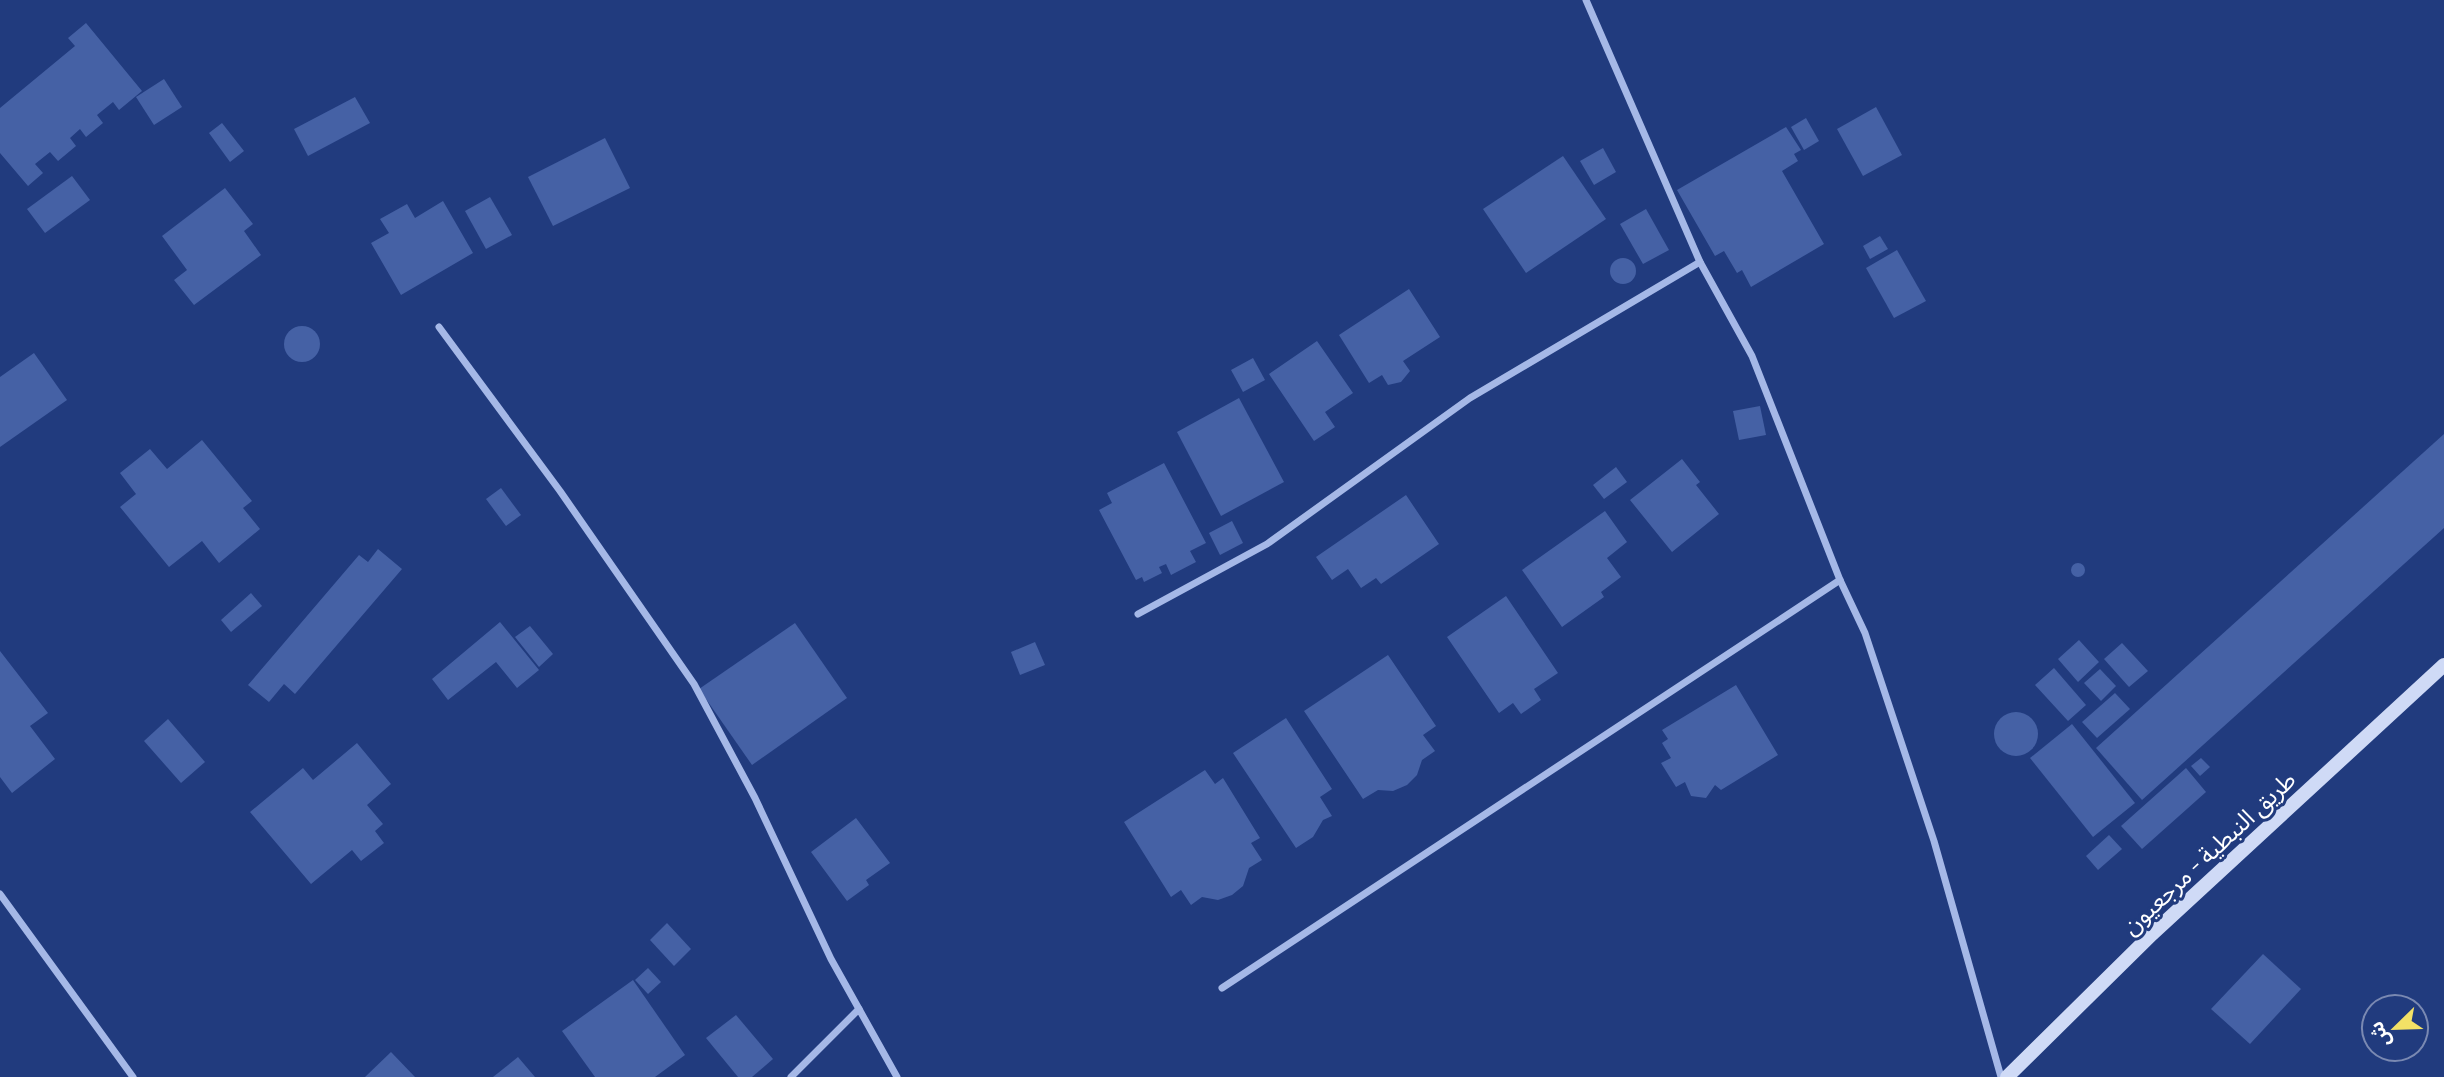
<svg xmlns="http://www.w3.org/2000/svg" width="2444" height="1077" font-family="Manrope,'Noto Sans Arabic',sans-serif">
	<rect width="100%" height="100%" fill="#213b7e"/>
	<g fill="#4561a5">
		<path d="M86,23L142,91L119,110L113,102L97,115L103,123L86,137L80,129L70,138L76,146L58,161L50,152L35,164L43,173L28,186L0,153V108L75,46L68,38Z"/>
		<path d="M164,79L182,107L154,125L136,97Z"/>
		<path d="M355,97L370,123L308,156L294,129Z"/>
		<path d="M1876,107L1902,155L1863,176L1837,129Z"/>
		<path d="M1806,118L1819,141L1804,150L1791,127Z"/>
		<path d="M222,123L244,151L230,162L209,133Z"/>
		<path d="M1786,127L1801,150L1794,154L1798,161L1782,171L1824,244L1751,287L1742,270L1737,273L1724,251L1715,256L1677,190Z"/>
		<path d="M605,138L630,188L553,226L528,177Z"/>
		<path d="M1603,148L1616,172L1594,185L1580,161Z"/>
		<path d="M1563,156L1606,219L1526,273L1483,209Z"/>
		<path d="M72,176L90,200L45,233L27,209Z"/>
		<path d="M225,188L253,224L244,231L261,255L194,305L174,280L187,270L162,236Z"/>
		<path d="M490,197L512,235L486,249L465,211Z"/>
		<path d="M443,201L473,253L401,295L371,243L389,233L380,219L407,204L415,218Z"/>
		<path d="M1646,209L1669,250L1643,264L1620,224Z"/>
		<path d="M1880,236L1888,249L1870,259L1863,246Z"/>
		<path d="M1897,250L1926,301L1894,318L1866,268Z"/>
		<circle cx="1623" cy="271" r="13"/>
		<path d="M1409,289L1440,337L1403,361L1410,371L1401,382L1388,385L1382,375L1369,383L1339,335Z"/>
		<circle cx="302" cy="344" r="18"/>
		<path d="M1317,341L1353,393L1325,412L1335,427L1314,441L1269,374Z"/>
		<path d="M34,353L67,400L0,447V377Z"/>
		<path d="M1253,358L1265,380L1243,392L1231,370Z"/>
		<path d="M1239,398L1284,482L1221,516L1177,432Z"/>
		<path d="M1760,406L1766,435L1739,440L1733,411Z"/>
		<path d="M2444,434V528L2142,800L2096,748Z"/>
		<path d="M202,440L252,501L243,508L260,529L219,563L202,541L169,567L120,507L136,494L120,473L150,449L167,469Z"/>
		<path d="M1682,459L1700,482L1696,485L1719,514L1672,552L1630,500Z"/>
		<path d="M1164,463L1206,543L1190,551L1196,562L1171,575L1166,564L1159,567L1162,573L1144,582L1142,577L1136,580L1099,510L1112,503L1107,493Z"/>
		<path d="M1616,467L1627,482L1604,499L1593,485Z"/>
		<path d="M501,488L521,515L506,526L486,499Z"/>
		<path d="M1406,495L1439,544L1381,584L1376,578L1361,588L1348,569L1332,580L1316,557Z"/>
		<path d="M1605,511L1627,542L1607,558L1621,577L1601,592L1604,597L1562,627L1522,570Z"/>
		<path d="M1232,521L1243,543L1220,555L1209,533Z"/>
		<path d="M378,549L402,569L295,694L284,684L269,702L248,685L359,555L368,562Z"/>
		<circle cx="2078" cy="570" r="7"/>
		<path d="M251,593L262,606L231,632L221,620Z"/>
		<path d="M1506,596L1558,673L1534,689L1541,700L1521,714L1513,703L1499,713L1447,637Z"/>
		<path d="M500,622L539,670L517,688L496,662L448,700L432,679Z"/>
		<path d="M795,623L847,698L752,765L699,689Z"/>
		<path d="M530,626L553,654L539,667L515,637Z"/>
		<path d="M2079,640L2099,662L2078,682L2058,659Z"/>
		<path d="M1035,642L1045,665L1020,675L1011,652Z"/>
		<path d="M2122,643L2148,671L2129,687L2104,659Z"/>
		<path d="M0,651L48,713L30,726L55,759L12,793L0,777Z"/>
		<path d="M1388,655L1436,726L1423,735L1435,751L1422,760L1417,775L1407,785L1393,791L1378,790L1363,799L1304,711Z"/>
		<path d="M2054,668L2086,705L2068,721L2035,685Z"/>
		<path d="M2100,669L2116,686L2101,701L2084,683Z"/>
		<path d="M1736,685L1778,755L1721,790L1715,785L1706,798L1691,796L1685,782L1676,787L1661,763L1671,758L1662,743L1668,739L1662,730Z"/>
		<path d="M2115,693L2130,709L2097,738L2082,722Z"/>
		<circle cx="2016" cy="734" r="22"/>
		<path d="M1286,718L1332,789L1320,797L1332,816L1323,820L1313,837L1296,848L1233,753Z"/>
		<path d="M168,719L205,762L181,783L144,741Z"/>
		<path d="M2072,724L2135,803L2093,837L2030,758Z"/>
		<path d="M357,743L391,784L367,805L383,824L375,831L384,843L361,861L352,850L311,884L250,812L303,768L313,780Z"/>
		<path d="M2201,758L2210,767L2200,776L2191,766Z"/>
		<path d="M2186,768L2206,792L2142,849L2121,826Z"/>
		<path d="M1205,770L1215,784L1223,778L1260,838L1251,843L1262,860L1249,868L1243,886L1232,895L1218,900L1202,897L1191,905L1181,890L1171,897L1124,822Z"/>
		<path d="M856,818L890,863L866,880L869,885L847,901L811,852Z"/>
		<path d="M2109,835L2122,849L2098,870L2086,856Z"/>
		<path d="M667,923L691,949L674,966L650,940Z"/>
		<path d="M2263,954L2301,989L2250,1044L2211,1009Z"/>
		<path d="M648,968L661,982L648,994L635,980Z"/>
		<path d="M633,980L685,1055L655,1077H595L562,1031Z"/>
		<path d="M736,1015L773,1059L752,1077H738L706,1038Z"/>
		<path d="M391,1052L415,1077H365Z"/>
		<path d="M518,1057L535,1077H493Z"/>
	</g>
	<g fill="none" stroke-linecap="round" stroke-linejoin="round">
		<g stroke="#a5b8e7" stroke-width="7">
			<path d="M1586,0L1700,262L1752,356L1840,580L1865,633L1934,841L2001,1077"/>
			<path d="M439,327L560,491L694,684L755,798L831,959L859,1009"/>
			<path d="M1138,614L1267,544L1470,398L1700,262"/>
			<path d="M0,894L133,1077"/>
			<path d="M1222,988L1840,580"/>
			<path d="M791,1077L859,1009L897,1077"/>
		</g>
		<path stroke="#cfdaf6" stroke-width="14" d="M2007,1077L2152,934L2444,665"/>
	</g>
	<g text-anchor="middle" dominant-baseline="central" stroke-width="6" stroke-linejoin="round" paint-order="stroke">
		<g font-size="24" fill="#fff" stroke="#213b7e">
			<text transform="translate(2208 852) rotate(-43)">طريق النبطية - مرجعيون</text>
		</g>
	</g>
	<g transform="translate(2395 1028) rotate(247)"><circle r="33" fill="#213b7e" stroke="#7a89b2" stroke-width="2"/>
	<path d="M0-5L12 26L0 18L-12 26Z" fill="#f3e166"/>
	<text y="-10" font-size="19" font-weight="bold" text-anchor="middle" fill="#ffffff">ش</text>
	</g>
</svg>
